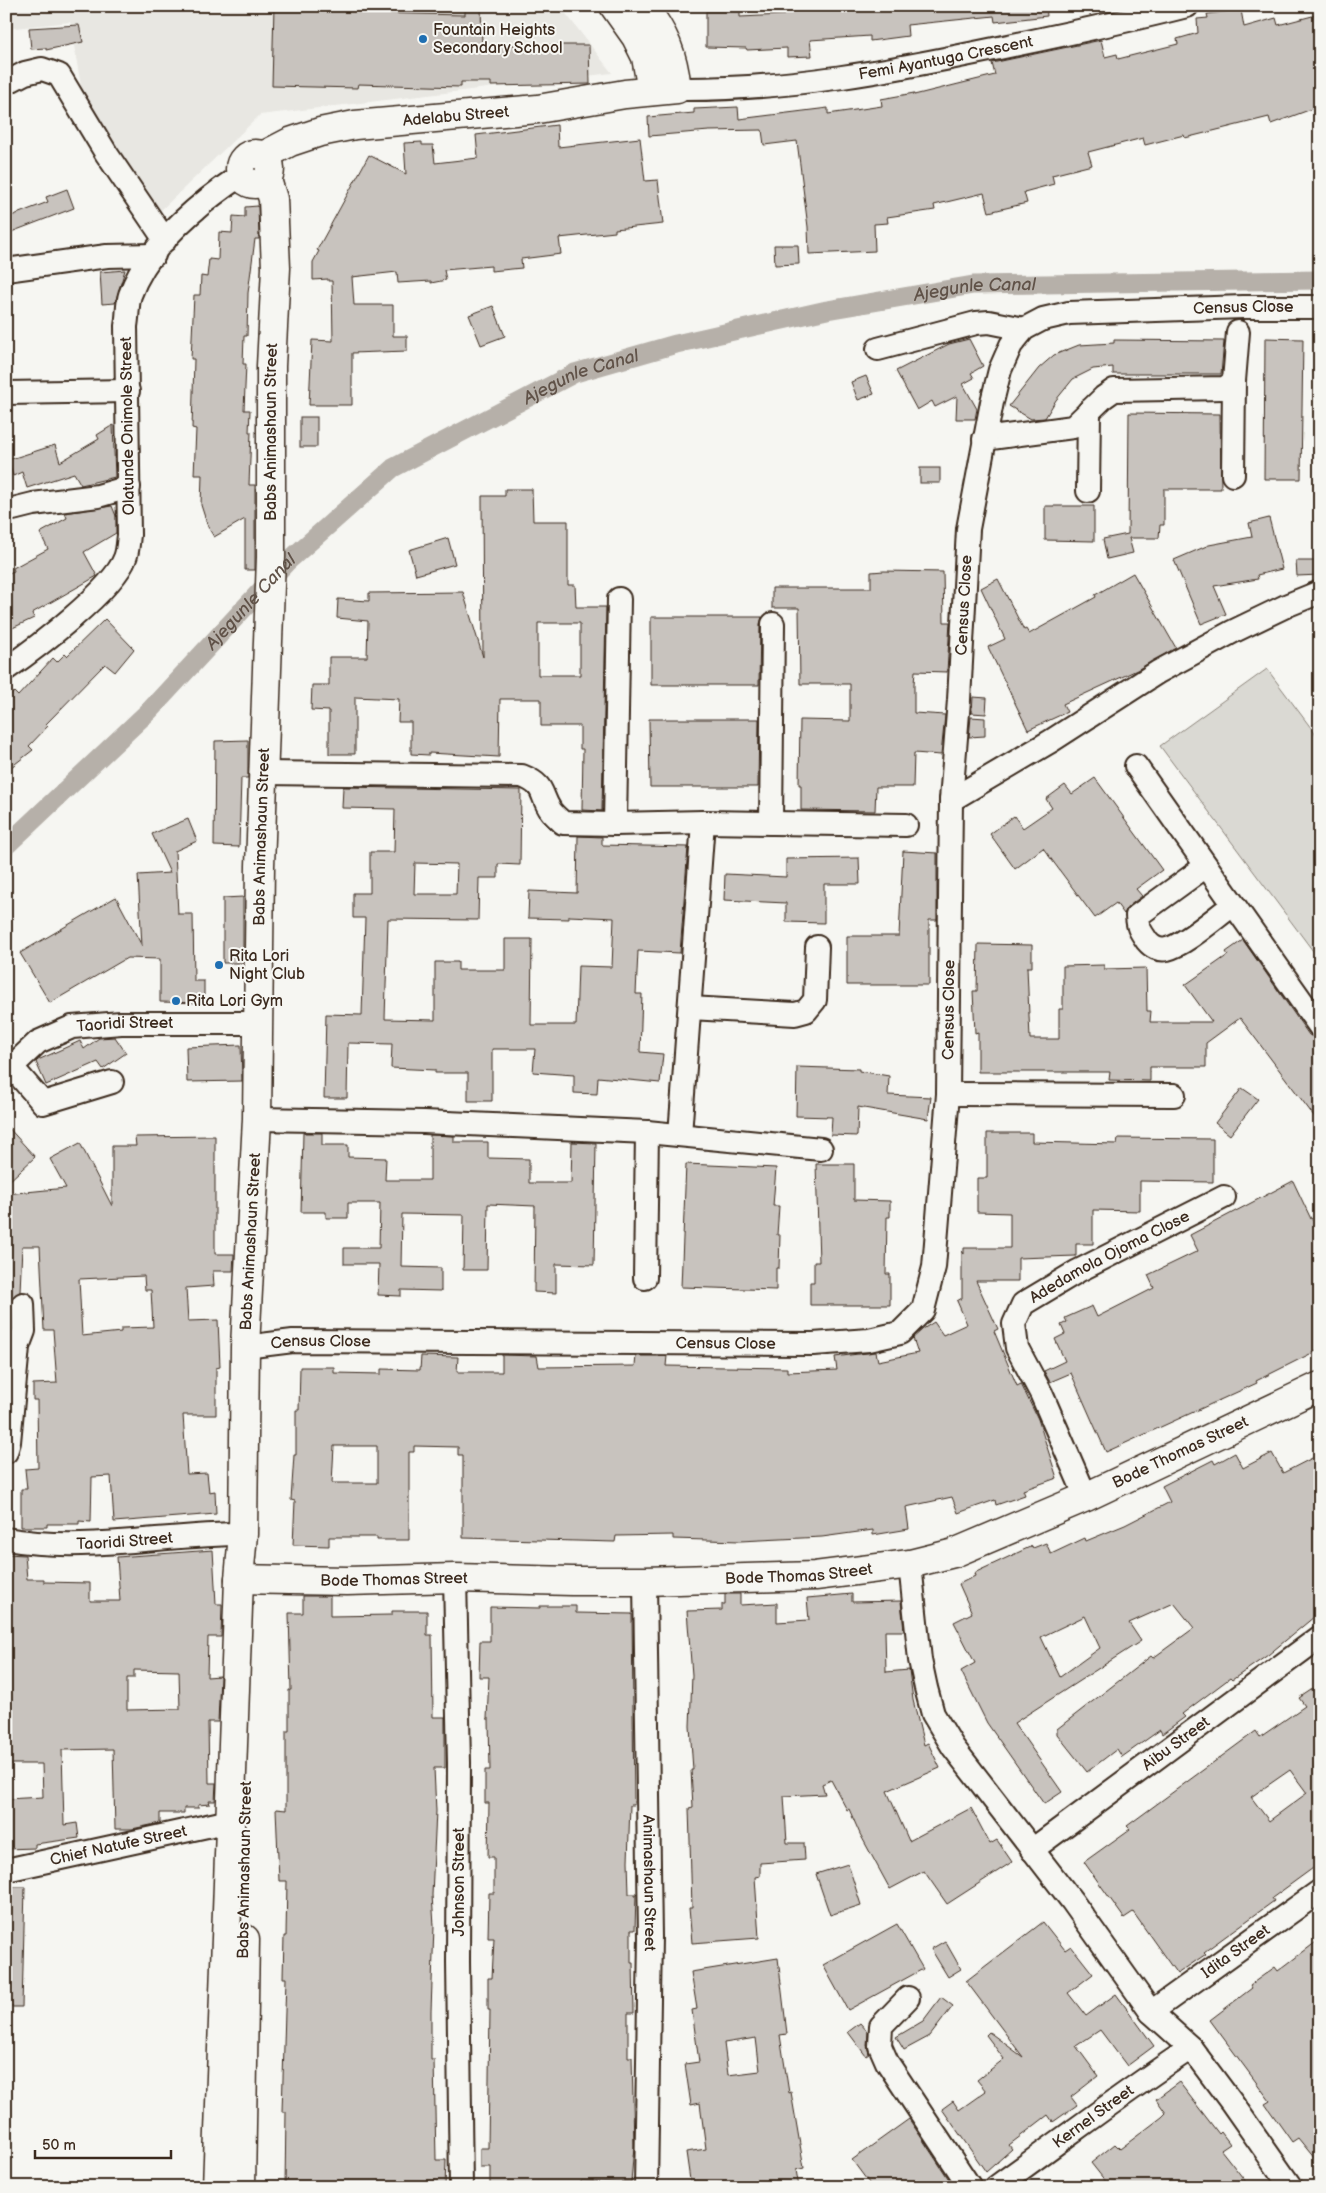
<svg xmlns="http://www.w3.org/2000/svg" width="1326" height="2193" font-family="'Balsamiq Sans',sans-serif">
	<rect width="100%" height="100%" fill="#f6f6f2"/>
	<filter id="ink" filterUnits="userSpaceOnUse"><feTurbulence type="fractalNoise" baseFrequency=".02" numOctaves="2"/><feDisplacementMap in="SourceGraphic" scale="10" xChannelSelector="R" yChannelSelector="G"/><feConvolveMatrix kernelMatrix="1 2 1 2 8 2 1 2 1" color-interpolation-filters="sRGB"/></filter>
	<g filter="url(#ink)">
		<path fill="#e8e7e2" d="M6,6H560L612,73L260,115L157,214L83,98L70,22L6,29Z"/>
		<path fill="#dad9d3" stroke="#8a8278" d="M1267,669L1320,740V952L1316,955L1160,746Z"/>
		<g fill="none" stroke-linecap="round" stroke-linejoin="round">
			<path stroke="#b6b0a9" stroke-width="19" id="s1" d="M6,846L150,710L286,563L393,468L575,373L676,344L827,310L973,285L1320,280"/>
		</g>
		<g fill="#c8c3be" stroke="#3b2a1e" fill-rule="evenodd">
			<path d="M274,6H367V13L465,15V6H481L482,45H589L590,84L491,86V82H461V87L358,84L357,88L272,86Z"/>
			<path d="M783,6H1046L1047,16L995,22L994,16L907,25L908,36L870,41V36L810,40L812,56L787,57V48L747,50L746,48L706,47V11H740V17L784,15Z"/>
			<path d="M1241,10L1244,27L1276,18L1278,25L1320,14V106L1271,124L1269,117L1185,138L1184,135L1145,145L1143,138L1088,152L1092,165L1052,175L1054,184L1024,192L1027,203L989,212L984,193L934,205L935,210L887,217L888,223L874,224L875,251L809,254L808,227L797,141L764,145L762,130L709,131L649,136L648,117L694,113V109L738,107L739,119L828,108V114L882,106L881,99L914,93V95L995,75L992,63L1101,40L1105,57L1117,54L1118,59L1178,44L1177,39L1198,33L1197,19L1208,18L1207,14Z"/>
			<path d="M79,25L83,42L46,50V48L31,49L29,28Z"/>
			<path d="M557,125L558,147L640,138L645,181L658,180L663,224L615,229V232L559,238L561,254L521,259L522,268L491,271V266L444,270L446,280L431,283V281L398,283L397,272L352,277L354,305H393V336H407V351L352,353V405H309L312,340L333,341L332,281H328V279L313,280V262L319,251L317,250L369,155L406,174L404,143L422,142V145H433L435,163L478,158L476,135Z"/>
			<path d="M67,189L74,208L6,234V218L48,202L46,197Z"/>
			<path d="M258,206L259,239H255L248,293L247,336H244L243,364H246L244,410H250L249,432H251L249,485H255V570H245V519L214,537L208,527L201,505L202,475H194L196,429L192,428L194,359H191L192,338L194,295H200L201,276L207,277L209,259L218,260L219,232L232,233L233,216L245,217V207Z"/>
			<path d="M774,245H798L799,264L775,265Z"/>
			<path d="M125,270L115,303L102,304L100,272Z"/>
			<path d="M493,306L505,336L481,345L469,315Z"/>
			<path d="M1265,338L1303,339L1301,479H1264Z"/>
			<path d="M969,339L983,366L971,373L974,378L963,384L977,409L975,419H956L957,396L935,407L932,401L917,410L896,371L949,344Z"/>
			<path d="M1114,340L1224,341L1221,374H1113V367L1093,369L1073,379L1056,400L1045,418L1031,419L1009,406L1039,368L1054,355L1079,345L1114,343Z"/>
			<path d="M866,376L874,394L858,400L851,382Z"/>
			<path d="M1129,413L1220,414L1221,489H1164V525H1160L1159,538H1129L1133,553L1107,559L1103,539L1128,534Z"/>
			<rect x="300" y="417" width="17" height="30"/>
			<path d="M113,425L115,477L81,485L74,473L27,488L22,472L13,476L8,460L55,445L60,462L99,439L97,435Z"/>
			<rect x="920" y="468" width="20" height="15"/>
			<path d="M505,489H532L533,521H568V585H575L576,607H606L602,811L582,810L583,749H580V726H541V699H500L499,757L429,753V755L411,754V722H398L399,699L355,697V754H329V711L311,710L312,685H329V657H367L368,621L337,618L338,599L369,601V593L463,592L483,657L482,496H505ZM538,623H580V675H538Z"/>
			<path d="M112,506L116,516V533L84,552L97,576L32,613L34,618L6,631V574L14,571L13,568L48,549L40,533L67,518L65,513Z"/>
			<path d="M1045,506H1094V541L1045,540Z"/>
			<path d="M1269,518L1282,569L1257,575L1258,579L1214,586L1226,614L1201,624L1174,560L1209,545L1252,537L1249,523Z"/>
			<path d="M448,538L455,564L416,575L409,550Z"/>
			<path d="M1296,561H1320V575L1297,576Z"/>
			<path d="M884,571L943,572L944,622H950L947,672L915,671L914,684V713L945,715L941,755L914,753L913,787H876L875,811L801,810V785H799L800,720L850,721V684H800L799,608H772V588H871V572Z"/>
			<path d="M1133,573L1176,648L1137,670L1063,704L1067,712L1028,730L988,647L1005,639L981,588L998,579L1024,630L1026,629L1029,634L1096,597L1095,595Z"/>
			<path d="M651,617H762L760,624L759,685H651Z"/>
			<path d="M105,619L134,649L115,672L105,664L46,724L48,726L29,746L33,750L6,771V699L14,692L18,696L53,658L57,662L65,654L67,656Z"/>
			<path d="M973,697L987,698L986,714L972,713Z"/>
			<path d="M971,717L985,718V736L969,737Z"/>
			<path d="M649,719H759L758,787H650Z"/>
			<path d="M248,740V778H241L239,847L214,846L215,741Z"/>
			<path d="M1095,778L1162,870L1136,889L1142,896L1129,906L1124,914L1116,903L1095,918L1043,848L1015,869L990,834L1014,816L1023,828L1052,808L1046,799L1065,785L1072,794Z"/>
			<path d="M343,787L521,790L520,865L498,864V878H479L478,920L388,919L385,1019L435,1020V962H458V970H505V939H532L531,1025H576L578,966L612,967L614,918L569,916V919L528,918L529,891L577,893L578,836L602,837V845L688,847L680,953L638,951L636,994H642L640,1052L663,1054L660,1083L598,1077L597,1094L574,1093V1075L533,1072L535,1049H492V1101H468V1073H435V1070L391,1068L392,1044L348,1043L347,1098H324L326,1014L362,1015L365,918H353V893H370V852H394L395,809L342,808ZM415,863L457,864L456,894H414Z"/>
			<path d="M188,819L197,841L175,851L178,914H193L194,981H204V1003L160,1002V959L127,958L50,1003L20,953L116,897L142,946L138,875L170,873L152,834Z"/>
			<path d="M903,851L937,853V920H929V985H847V936H899Z"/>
			<path d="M859,858L860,884H824V923L786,922V903L724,900L725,874L786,877V859Z"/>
			<path d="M243,897V963H223V898Z"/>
			<path d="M1243,940L1309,1035L1320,1040V1124L1240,1018L1206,1043V1067H1150V1081L1109,1080L1110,1072H978V1032L975,1033L973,991H977L978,944L1032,945V967H1027L1030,1039H1059V1009H1063V966L1104,965V969L1146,968L1147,1011H1151L1150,1022H1212L1185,985L1228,955L1226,952Z"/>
			<path d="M115,1037L126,1053L103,1069L98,1062L46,1085L36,1062L38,1060L80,1041L84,1049L99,1038Z"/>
			<path d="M241,1045L242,1081L187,1082L186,1047Z"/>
			<path d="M797,1067L859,1069V1071L889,1076L888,1095L931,1097L928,1119L858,1107L857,1136L831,1135L832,1117L796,1116Z"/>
			<path d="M1242,1088L1258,1099L1230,1135L1215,1123Z"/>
			<path d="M6,1125L35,1157L6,1184Z"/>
			<path d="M303,1133H322V1145H348V1157L386,1158L385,1180H430V1135L454,1136V1142H488V1158L529,1159V1183H571L572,1142L596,1143L594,1265L556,1264V1293L534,1292L535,1206L488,1204L487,1270H463L464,1215L402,1214L401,1267L441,1268V1291L401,1290V1296L378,1295L379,1264H344V1248H379L380,1203H348V1218H326V1212H301Z"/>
			<path d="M987,1133H1032V1142L1117,1144L1118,1138L1213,1139V1182L1140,1181V1211L1093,1210V1244H1076V1256L1018,1258V1281H976L998,1329L994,1331L1017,1386L1021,1384L1038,1419L1057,1478L1023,1490L1025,1495L996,1505L995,1500L958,1513L952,1497L906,1507L909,1529L873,1535V1530L822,1537L740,1541L673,1539V1535L616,1536L615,1542L463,1538V1455H458V1447L414,1446V1452H409V1540H377V1537H329V1546L293,1545L295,1501L291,1500L294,1455H296V1410H299L300,1367H334V1373L381,1374V1369L420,1370L421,1356L458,1357L457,1372H502V1355L537,1356L539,1367L635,1366L636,1356H667L666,1366L787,1368V1372L837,1370L835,1357L850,1355L876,1352L878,1361L918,1353L913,1338L923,1329L934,1322L943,1335L967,1324L957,1301L962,1298V1251L964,1254V1248H1010V1213L977,1212V1178H987ZM334,1446H377V1483H332Z"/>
			<path d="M215,1136V1254H234L233,1271H213L214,1286L186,1288L188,1321L218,1320L220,1367L216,1368V1415H183L187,1474L207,1473L209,1492L215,1491L216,1514L114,1522L111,1476L92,1477L91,1522L79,1521V1524H47V1527H21V1489H27L25,1469L38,1468L37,1400H33V1384L57,1383L53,1330H44L40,1246H22L20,1292L11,1298V1325H6V1194L66,1188L50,1159L80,1143L112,1206V1146H136L135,1137ZM144,1276L145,1290H151L153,1327L121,1328V1332L82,1336L79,1279Z"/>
			<path d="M686,1164L776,1168L773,1206H779L777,1235H780L779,1268H776V1290L681,1287Z"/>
			<path d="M816,1164H854V1200L890,1201V1217H887L886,1274H890V1305H810V1282H814V1262H819Z"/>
			<path d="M1293,1181L1311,1219L1320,1215V1349L1256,1381L1257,1383L1106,1452L1071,1373L1050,1382L1044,1371L1065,1361L1055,1339L1065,1334L1061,1325L1067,1322L1065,1318L1092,1306L1097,1317L1154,1288L1148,1275L1198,1251L1190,1235Z"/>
			<path d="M1235,1453L1243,1468L1272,1453L1283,1473L1320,1454V1612L1268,1655L1232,1680L1230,1678L1182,1714L1185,1717L1162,1734L1160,1730L1122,1757L1117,1749L1087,1772L1057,1734V1729L1151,1656L1153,1658L1194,1628L1174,1603L1129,1623L1141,1641L1014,1723L1062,1792L1044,1804L987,1723L961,1671L975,1663L954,1622L972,1613L959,1584L975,1576L974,1573L1032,1546L1033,1548L1046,1543L1051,1554L1085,1538L1086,1541L1125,1525L1170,1502L1162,1486L1213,1460L1215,1464ZM1085,1616L1100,1648L1060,1677L1041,1637Z"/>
			<path d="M213,1550L216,1604H222L221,1637H208L207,1677L220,1676L218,1722H208L209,1783H216L215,1801H209L210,1804L198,1805V1808H184V1813H160V1823L132,1829H115L113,1749L62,1750L64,1825L77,1823L79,1838L35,1844V1848L6,1849V1799L43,1797L42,1764H6V1554L25,1555L27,1579H44V1582L90,1583V1601H120L117,1557ZM134,1670L179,1671L180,1709L127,1710V1678H134Z"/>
			<path d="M725,1594H740V1605L777,1603V1622L809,1620L807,1598L852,1594V1602L901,1601L904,1631H885L886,1672L909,1670L913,1700L924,1745L928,1743L940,1768L887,1791L909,1841L971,1808L990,1844L997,1840L1012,1862L947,1904L924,1871L890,1889L860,1834L849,1809L847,1810L831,1780L822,1784L825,1794L784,1796L787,1843H804L805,1860L760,1863V1876L755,1877L759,1938L692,1943L689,1908H692L689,1808L693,1807L691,1770H693L690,1726L692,1675L687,1611L722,1610V1604H725Z"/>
			<path d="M303,1596H330V1616L392,1615V1611H427V1635H432L433,1717H445V1768H434L436,1811L432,1895L434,1926L431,2011V2060H434L436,2160H446L445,2187H285L286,2112H282L286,1978H283L284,1936H286L287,1881H279L276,1809L286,1810V1731H289V1690H291L289,1613H303Z"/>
			<path d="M540,1606H576V1613L632,1614L634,1805H630L628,1861L629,1894H636L635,1930H631V1963H633L634,2013H628V2057H632L634,2146L631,2182L581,2181V2187H490V2167H480V2148H488L490,2010H488V1978H492L494,1938H488L489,1893H494V1857H488L489,1803H485V1770H490L489,1719H487L489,1677H479L480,1641H490V1607L540,1608Z"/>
			<path d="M1320,1684V1863L1272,1898L1274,1901L1204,1952L1206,1954L1177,1974L1133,1912L1124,1918L1084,1862L1130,1829L1127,1826L1256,1731L1260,1737L1305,1706L1299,1698ZM1290,1770L1307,1793L1269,1821L1251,1797Z"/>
			<path d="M848,1864L861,1905L830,1915L816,1874Z"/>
			<path d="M6,1887H25L22,2007H6Z"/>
			<path d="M1043,1922L1065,1950L1071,1946L1093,1974L1068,1993L1086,2016L1116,1994L1154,2046L1127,2066L1100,2030L1076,2046L1098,2076L1071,2097L1077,2105L1053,2122L1048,2115L1009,2145L1012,2149L986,2172L942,2109L953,2101L959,2110L986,2091L977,2080L1004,2059L986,2035L989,2032L1023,2057L966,1981Z"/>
			<path d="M897,1924L923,1969L848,2010L823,1965Z"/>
			<path d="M1320,1939V2165L1298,2138L1292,2142L1265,2104L1270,2101L1210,2020L1252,1988L1250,1985L1275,1967L1278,1971Z"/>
			<path d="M945,1941L961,1969L948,1977L931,1949Z"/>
			<path d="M778,1958L787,2034L780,2035L789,2093L791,2092L804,2168L796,2170L799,2187H736L735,2181L691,2187L686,2152L706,2149L700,2103L691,2105L685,2064L699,2062L692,2010L697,2009L691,1972ZM756,2038L760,2071L728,2075L724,2043Z"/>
			<path d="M941,1997L953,2006L930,2036L904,2050L896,2037L923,2021Z"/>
			<path d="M860,2023L868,2032L867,2045L869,2054L866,2056L848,2032Z"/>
			<path d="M1179,2082L1219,2134L1221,2132L1230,2144L1221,2150L1250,2187H1110L1091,2163L1115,2144L1120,2149L1162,2117L1166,2113L1156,2099Z"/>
			<path d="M909,2119L954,2187H872L852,2160Z"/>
		</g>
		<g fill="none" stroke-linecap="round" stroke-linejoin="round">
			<defs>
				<g id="minor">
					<path d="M6,83L25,73L42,69L59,75L106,153L165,240"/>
					<path id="s2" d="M677,89C789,90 889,71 999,48C1062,35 1124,22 1187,6"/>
					<path d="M6,270L107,256L154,255"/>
					<path d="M878,349L976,323L989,322L1024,329"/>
					<path d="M6,393L128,391"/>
					<path d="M984,439L1073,427L1104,397L1114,390L1225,388L1234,381L1238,332"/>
					<path d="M1233,475L1234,381"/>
					<path d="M1088,491L1089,411"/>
					<path d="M6,508L13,509L33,504L98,496L129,487"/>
					<path d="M6,669C35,649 114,589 125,558C128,551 128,542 129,535L126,326C128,316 127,304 130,295C148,245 198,204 241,175"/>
					<path d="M1136,766L1320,1027"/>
					<path d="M263,773L522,776C547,786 539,794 551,811C554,815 559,819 563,823L615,824L703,822L906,825"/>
					<path d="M951,800L1051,741L1158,672L1232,632L1288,605L1320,592"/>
					<path d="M771,823L773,624"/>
					<path d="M615,824L619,599"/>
					<path d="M1206,866L1137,916C1138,929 1140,930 1147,941C1152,947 1159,951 1167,949C1185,945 1217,916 1233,905"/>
					<path d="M690,1008L795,1014L806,1011L815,1000L817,947"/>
					<path d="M11,1066L43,1103L112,1082"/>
					<path id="s3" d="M6,1072L38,1042L72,1027L121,1023H258"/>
					<path d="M948,1094L1174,1095"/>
					<path d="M257,1119L424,1122L647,1132L821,1149"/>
					<path d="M680,1135L703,822"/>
					<path d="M645,1278L647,1132"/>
					<path id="s4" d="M245,1347L293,1341L813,1344L869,1340L900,1333L923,1310L934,1267L948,1094L951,800L959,700L968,529L992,402L1000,370L1011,345L1024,329L1043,319L1069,313L1243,307H1320"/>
					<path d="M6,1452L9,1442L18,1347L24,1331L23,1304"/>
					<path id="s5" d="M1086,1497L1041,1393L1017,1348L1014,1324L1023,1304L1078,1271L1224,1197"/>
					<path id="s6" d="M6,1539C85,1553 164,1534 243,1534"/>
					<path d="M910,1564L920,1660L926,1688L933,1714L953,1747L1072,1901L1151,2012L1191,2048L1232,2103L1291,2187"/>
					<path d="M455,1578L459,1763L458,1962L461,2187"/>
					<path id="s7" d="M645,1581L650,1937L646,2187"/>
					<path id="s8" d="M1032,1850L1320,1637"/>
					<path id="s9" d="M6,1870L230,1821"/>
					<path d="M908,1998L881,2026L880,2046L887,2062L970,2187"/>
					<path id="s10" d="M1151,2012L1320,1891"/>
					<path id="s11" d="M996,2187C1061,2141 1124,2092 1191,2048"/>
				</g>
				<g id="major">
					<path d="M614,6L636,37L646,57L652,91"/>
					<circle cx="255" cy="169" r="15"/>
					<path id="s12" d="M263,156L290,142L320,132L355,125L538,109L625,94L677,89C673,54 665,34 643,6"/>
					<path id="s13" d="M239,1579L347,1581L455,1578L572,1581H645L815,1576L910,1564L954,1553L1086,1497L1320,1386"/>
					<path id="s14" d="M217,2187L239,1579L243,1534L245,1347L257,1119L260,866L271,557V366L276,268L273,199L267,180"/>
					<path d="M241,2187L245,1939"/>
				</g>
			</defs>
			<use href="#minor" stroke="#3b2a1e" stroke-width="26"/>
			<use href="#major" stroke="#3b2a1e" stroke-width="31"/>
			<use href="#minor" stroke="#f6f6f2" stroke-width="22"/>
			<use href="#major" stroke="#f6f6f2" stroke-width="28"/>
		</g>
	</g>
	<g fill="#1f6fb2" stroke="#f6f6f2" stroke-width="2">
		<circle cx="423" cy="39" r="5"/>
		<circle cx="219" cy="965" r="5"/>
		<circle cx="176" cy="1001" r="5"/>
	</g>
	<g text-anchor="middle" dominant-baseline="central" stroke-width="4" stroke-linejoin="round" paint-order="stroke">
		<g font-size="16" fill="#3b2a1e" stroke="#f6f6f2" text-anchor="start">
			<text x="433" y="30">Fountain Heights<tspan x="433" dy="18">Secondary School</tspan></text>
			<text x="229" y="956">Rita Lori<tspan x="229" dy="18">Night Club</tspan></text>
			<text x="186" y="1001">Rita Lori Gym</text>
		</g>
		<g font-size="16" fill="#3b2a1e" stroke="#f6f6f2">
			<text stroke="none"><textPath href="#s2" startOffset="271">Femi Ayantuga Crescent</textPath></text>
			<text stroke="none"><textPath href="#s12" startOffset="199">Adelabu Street</textPath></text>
			<text stroke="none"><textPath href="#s4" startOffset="1905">Census Close</textPath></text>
			<text transform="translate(128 426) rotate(-91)">Olatunde Onimole Street</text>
			<text stroke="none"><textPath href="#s14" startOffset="1756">Babs Animashaun Street</textPath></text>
			<text stroke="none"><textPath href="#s4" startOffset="1396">Census Close</textPath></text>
			<text stroke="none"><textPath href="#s14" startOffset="1351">Babs Animashaun Street</textPath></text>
			<text stroke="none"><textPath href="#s4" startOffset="991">Census Close</textPath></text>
			<text stroke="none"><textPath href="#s3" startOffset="134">Taoridi Street</textPath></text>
			<text stroke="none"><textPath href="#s14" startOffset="946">Babs Animashaun Street</textPath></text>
			<text stroke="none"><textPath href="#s5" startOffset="309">Adedamola Ojoma Close</textPath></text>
			<text stroke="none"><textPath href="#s4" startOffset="76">Census Close</textPath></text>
			<text stroke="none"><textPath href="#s4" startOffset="481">Census Close</textPath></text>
			<text stroke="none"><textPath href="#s13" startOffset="965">Bode Thomas Street</textPath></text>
			<text stroke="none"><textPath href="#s6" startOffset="119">Taoridi Street</textPath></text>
			<text stroke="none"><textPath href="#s13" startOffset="560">Bode Thomas Street</textPath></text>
			<text stroke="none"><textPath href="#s13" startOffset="155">Bode Thomas Street</textPath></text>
			<text stroke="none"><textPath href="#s8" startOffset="179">Aibu Street</textPath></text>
			<text stroke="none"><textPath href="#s9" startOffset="115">Chief Natufe Street</textPath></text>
			<text transform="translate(245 1870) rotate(-89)">Babs Animashaun Street</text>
			<text transform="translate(459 1882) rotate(-90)">Johnson Street</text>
			<text stroke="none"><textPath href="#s7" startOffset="302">Animashaun Street</textPath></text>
			<text stroke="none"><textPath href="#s10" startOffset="104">Idita Street</textPath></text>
			<text stroke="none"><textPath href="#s11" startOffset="120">Kernel Street</textPath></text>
		</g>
		<g font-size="18" font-style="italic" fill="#605248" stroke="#f6f6f2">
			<text stroke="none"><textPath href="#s1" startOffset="1156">Ajegunle Canal</textPath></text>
			<text stroke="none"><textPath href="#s1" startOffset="751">Ajegunle Canal</textPath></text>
			<text stroke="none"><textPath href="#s1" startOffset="346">Ajegunle Canal</textPath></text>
		</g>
	</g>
	<rect width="1326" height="2193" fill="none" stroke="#f6f6f2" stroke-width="25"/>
	<rect x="12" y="12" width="1301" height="2168" fill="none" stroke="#3b2a1e" stroke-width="2" filter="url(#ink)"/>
	<path d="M35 2150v8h136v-8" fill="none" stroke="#3b2a1e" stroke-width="2.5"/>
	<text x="42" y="2150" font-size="15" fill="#3b2a1e" stroke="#f6f6f2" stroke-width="4" paint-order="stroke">50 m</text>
</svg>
